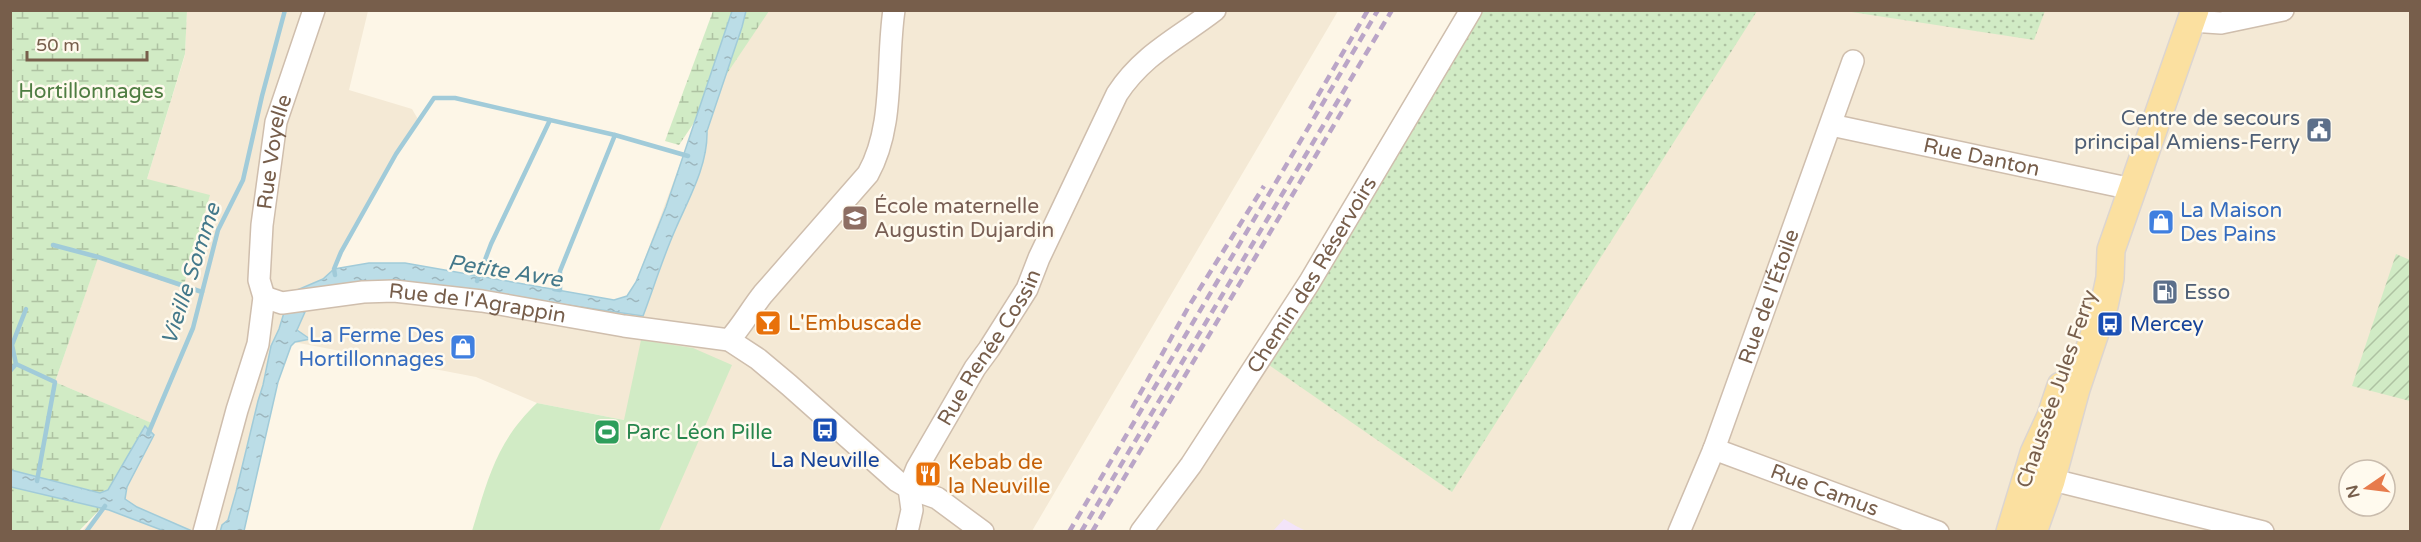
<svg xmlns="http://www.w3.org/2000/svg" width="2421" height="542" font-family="'Varela Round',sans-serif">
	<defs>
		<pattern id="grass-dots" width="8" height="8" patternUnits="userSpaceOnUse" patternTransform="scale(1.5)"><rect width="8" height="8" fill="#d1ebc5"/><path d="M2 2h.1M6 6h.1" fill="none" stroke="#aec2a2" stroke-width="1.8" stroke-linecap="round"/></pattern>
		<pattern id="wetland-marsh" width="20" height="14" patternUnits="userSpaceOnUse" patternTransform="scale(1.5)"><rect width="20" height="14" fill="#d1ebc5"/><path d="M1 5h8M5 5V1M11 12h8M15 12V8" fill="none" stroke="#aec2a2"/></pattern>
		<pattern id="garden-furrows" width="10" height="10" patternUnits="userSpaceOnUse" patternTransform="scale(1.5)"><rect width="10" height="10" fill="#d1ebc5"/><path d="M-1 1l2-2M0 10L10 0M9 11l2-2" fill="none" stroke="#aec2a2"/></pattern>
		<pattern id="water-ripples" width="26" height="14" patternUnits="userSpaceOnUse" patternTransform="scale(1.5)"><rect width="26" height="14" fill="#bbdde7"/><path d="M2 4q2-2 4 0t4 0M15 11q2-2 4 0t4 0" fill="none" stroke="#9db6bd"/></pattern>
	</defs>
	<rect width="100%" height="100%" fill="#fdf6e7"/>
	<g fill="#f4e9d5" fill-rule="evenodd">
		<path d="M187,11H368L349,90L412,109L419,121L396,154L334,269L369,263H405L614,300L627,296L636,282L737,11H1338L1032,531H595L624,420L537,403L476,377L278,339L231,531H82L108,501L153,424L55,382L98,257L184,287L147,179L185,55Z"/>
		<path d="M1471,11H2410V531L1141,532ZM2349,470H2385V506H2349Z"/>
	</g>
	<path fill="#f3e4f9" d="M1284,519L1296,526L1306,531H1273Z"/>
	<g fill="url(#grass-dots)">
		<path d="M1477,11H1757L1452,492L1269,365Z"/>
		<path d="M1845,11L2045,10V11L2034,40Z"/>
	</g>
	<g fill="url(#wetland-marsh)">
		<path d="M10,11H187L185,54L147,179L210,195L183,288L98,258L55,382L154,424L108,501L79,531H11Z"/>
		<path d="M713,11H769L679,145L665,141Z"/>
	</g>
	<path fill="url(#garden-furrows)" d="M2396,254L2410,260V401L2352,386Z"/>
	<path fill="#d1ebc5" d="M641,340L693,348L732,365L659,531H472C488,479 496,442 537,403L624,420Z"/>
	<g fill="url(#water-ripples)" stroke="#a1cbd9" stroke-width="1.5">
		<path d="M732,11H746L742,27L707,131C708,165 689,198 676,228C663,257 654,287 643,316L395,280L338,286L313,294L297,330L310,339L295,342L291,346L278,382L244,531L220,532L222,525L228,520L236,492L258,401L263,385L271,346L279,329L290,293L323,279L334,269L369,263H405L614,300L627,296L636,282L666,207Z"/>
		<path d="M145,426L154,435L127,487L125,499L137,507L192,531H164L109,510L11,487V470L100,493L108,490Z"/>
	</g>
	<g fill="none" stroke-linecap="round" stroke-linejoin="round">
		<g stroke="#a1cbd9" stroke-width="4.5">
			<path d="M53,245L98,257L202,292"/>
			<path d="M335,275L334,269L341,252L396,154L434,98H455L615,135L688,156"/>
			<path d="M477,281L491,244L550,120"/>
			<path d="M554,289L560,290V271L615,135"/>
			<path d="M16,364L12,345L26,309"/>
			<path d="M10,371L16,364L55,382L37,481"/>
			<path d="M148,434L193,328L218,230L243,180L262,96L285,10"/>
			<path d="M86,532L105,506"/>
		</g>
		<defs>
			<g id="minor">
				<path d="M2191,21L2221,23L2283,10"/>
				<path id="s1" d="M1831,125L2132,189"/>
				<path id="s2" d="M264,297L282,303L363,292L394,291L482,301L624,326L729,340L758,359L789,385L897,481L909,488L937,498L983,532"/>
				<path d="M729,340C742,326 751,309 763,294L868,174C895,126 886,64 894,10"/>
				<path id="s3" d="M1714,449L1938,532"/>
				<path d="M2037,476L2263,532"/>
				<path id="s4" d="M204,532L237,410L258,344L264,297L259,280L262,225L276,122L314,10"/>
				<path id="s5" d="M907,532L912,510L909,488L917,468L975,368L989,349L1027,289L1039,258L1117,94C1143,54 1179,38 1215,10"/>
				<path id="s6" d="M1141,532L1191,465L1309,283L1471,10"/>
				<path id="s7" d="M1679,532L1714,449L1853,61"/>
			</g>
			<g id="major">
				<path d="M2010,532L2034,453L2051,416L2061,386"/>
				<path d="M2033,532L2051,481L2076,389L2104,306L2110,278L2111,250L2195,10"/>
			</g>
		</defs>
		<use href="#minor" stroke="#cfbead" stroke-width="24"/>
		<use href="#major" stroke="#dcd5d0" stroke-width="30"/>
		<use href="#minor" stroke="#fff" stroke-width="21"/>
		<use href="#major" stroke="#fbe0a0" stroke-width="27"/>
		<g stroke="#baa5c7" stroke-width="4.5" stroke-dasharray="9 6" stroke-linecap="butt">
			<path d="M1310,109L1368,10"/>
			<path d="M1132,408L1189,306L1264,186"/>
			<path d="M1069,532L1378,10"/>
			<path d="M1081,532L1392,10"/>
			<path d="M1092,532L1350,98"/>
		</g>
	</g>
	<defs>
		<symbol id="civic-square" viewBox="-11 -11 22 22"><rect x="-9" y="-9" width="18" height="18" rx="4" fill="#5c6f8a" stroke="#fffaee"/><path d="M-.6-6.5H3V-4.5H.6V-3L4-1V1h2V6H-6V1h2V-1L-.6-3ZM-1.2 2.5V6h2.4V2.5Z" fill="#fff"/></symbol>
		<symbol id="school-square" viewBox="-11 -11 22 22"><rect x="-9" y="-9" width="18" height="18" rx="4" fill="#8d6e63" stroke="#fffaee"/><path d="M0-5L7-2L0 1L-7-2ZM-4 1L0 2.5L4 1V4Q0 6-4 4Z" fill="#fff"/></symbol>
		<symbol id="shop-square" viewBox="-11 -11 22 22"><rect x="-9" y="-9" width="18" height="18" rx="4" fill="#3f7fe0" stroke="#fffaee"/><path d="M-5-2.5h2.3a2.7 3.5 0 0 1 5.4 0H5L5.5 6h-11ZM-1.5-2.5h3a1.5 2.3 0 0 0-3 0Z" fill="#fff"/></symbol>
		<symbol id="fuel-square" viewBox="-11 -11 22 22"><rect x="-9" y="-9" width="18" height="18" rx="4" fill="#5c6f8a" stroke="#fffaee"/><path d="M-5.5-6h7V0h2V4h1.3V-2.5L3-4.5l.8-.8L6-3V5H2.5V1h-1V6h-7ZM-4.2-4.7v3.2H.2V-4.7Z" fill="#fff"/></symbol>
		<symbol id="bar-square" viewBox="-11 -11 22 22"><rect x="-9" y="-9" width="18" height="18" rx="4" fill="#e8710a" stroke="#fffaee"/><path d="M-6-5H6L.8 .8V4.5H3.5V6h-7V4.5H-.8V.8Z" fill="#fff"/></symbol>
		<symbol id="bus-square" viewBox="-11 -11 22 22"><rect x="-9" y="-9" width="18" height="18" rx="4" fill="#1a4fb4" stroke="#fffaee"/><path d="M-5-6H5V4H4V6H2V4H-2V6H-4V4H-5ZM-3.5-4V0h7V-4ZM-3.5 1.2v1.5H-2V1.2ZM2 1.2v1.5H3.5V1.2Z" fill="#fff"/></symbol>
		<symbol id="stadium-square" viewBox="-11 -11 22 22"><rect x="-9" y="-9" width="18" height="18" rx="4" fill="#2e9e5b" stroke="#fffaee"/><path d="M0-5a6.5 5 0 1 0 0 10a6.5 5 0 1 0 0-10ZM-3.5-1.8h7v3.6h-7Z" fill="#fff"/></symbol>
		<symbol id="restaurant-square" viewBox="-11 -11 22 22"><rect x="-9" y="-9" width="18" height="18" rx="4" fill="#e8710a" stroke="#fffaee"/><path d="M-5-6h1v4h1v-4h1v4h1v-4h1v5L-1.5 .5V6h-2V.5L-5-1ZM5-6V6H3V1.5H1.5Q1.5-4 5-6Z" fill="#fff"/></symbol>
	</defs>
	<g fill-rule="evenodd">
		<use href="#civic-square" x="2304" y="115" width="30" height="30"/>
		<use href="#school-square" x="840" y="203" width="30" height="30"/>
		<use href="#shop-square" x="2146" y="207" width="30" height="30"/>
		<use href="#fuel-square" x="2150" y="277" width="30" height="30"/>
		<use href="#bar-square" x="753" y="308" width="30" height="30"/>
		<use href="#bus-square" x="2095" y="309" width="30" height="30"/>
		<use href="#shop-square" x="448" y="332" width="30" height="30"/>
		<use href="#bus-square" x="810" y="415" width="30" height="30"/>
		<use href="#stadium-square" x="592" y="417" width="30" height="30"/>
		<use href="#restaurant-square" x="913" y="459" width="30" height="30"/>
	</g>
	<g text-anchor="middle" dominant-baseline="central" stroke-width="5" stroke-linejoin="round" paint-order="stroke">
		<g font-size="21" fill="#4f7d42" stroke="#fffaee">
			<text x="91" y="91">Hortillonnages</text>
		</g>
		<g font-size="21" fill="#4e5e75" stroke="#fffaee" text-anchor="end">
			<text x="2300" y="118">Centre de secours<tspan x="2300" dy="24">principal Amiens-Ferry</tspan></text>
			<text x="2184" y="292" text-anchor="start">Esso</text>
		</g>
		<g font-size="21" fill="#775e4b" stroke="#fffaee">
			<text stroke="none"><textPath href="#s4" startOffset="390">Rue Voyelle</textPath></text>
			<text stroke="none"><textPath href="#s1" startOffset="154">Rue Danton</textPath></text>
			<text stroke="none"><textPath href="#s6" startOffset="309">Chemin des Réservoirs</textPath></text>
			<text stroke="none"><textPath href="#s7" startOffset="252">Rue de l'Étoile</textPath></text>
			<text stroke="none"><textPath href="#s2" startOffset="216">Rue de l'Agrappin</textPath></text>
			<text stroke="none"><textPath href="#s5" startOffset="207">Rue Renée Cossin</textPath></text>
			<text transform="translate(2057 389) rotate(-71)">Chaussée Jules Ferry</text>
			<text stroke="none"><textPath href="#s3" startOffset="118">Rue Camus</textPath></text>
		</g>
		<g font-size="21" fill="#785e54" stroke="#fffaee" text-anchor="start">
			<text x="874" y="206">École maternelle<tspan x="874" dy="24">Augustin Dujardin</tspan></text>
		</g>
		<g font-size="21" fill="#366cbe" stroke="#fffaee" text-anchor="start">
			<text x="2180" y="210">La Maison<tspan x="2180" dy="24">Des Pains</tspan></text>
			<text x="444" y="335" text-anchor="end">La Ferme Des<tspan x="444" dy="24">Hortillonnages</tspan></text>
		</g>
		<g font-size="21" fill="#c56008" stroke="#fffaee" text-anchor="start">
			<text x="788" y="323">L'Embuscade</text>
			<text x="948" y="462">Kebab de<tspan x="948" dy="24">la Neuville</tspan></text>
		</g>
		<g font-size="21" fill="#164399" stroke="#fffaee" text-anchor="start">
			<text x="2130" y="324">Mercey</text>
			<text x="825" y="460" text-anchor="middle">La Neuville</text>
		</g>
		<g font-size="21" fill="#27864d" stroke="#fffaee" text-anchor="start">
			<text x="626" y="432">Parc Léon Pille</text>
		</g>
		<g font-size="22" font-style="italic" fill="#44798b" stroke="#fffaee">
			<text transform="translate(505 271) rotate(9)">Petite Avre</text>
			<text transform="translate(191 274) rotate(-72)">Vieille Somme</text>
		</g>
	</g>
	<rect width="2421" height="542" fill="none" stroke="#775e4b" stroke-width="24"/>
	<g transform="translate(2367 488) rotate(256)"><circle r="28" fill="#fffaee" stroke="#c9bcad" stroke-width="1.5"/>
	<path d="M0-4.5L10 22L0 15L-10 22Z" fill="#e77b4c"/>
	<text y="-9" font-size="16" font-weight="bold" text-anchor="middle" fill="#775e4b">N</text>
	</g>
	<path d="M27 51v9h120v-9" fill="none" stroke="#775e4b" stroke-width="3"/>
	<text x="36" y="51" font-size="18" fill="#775e4b" stroke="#fffaee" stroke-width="4.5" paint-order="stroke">50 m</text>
</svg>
